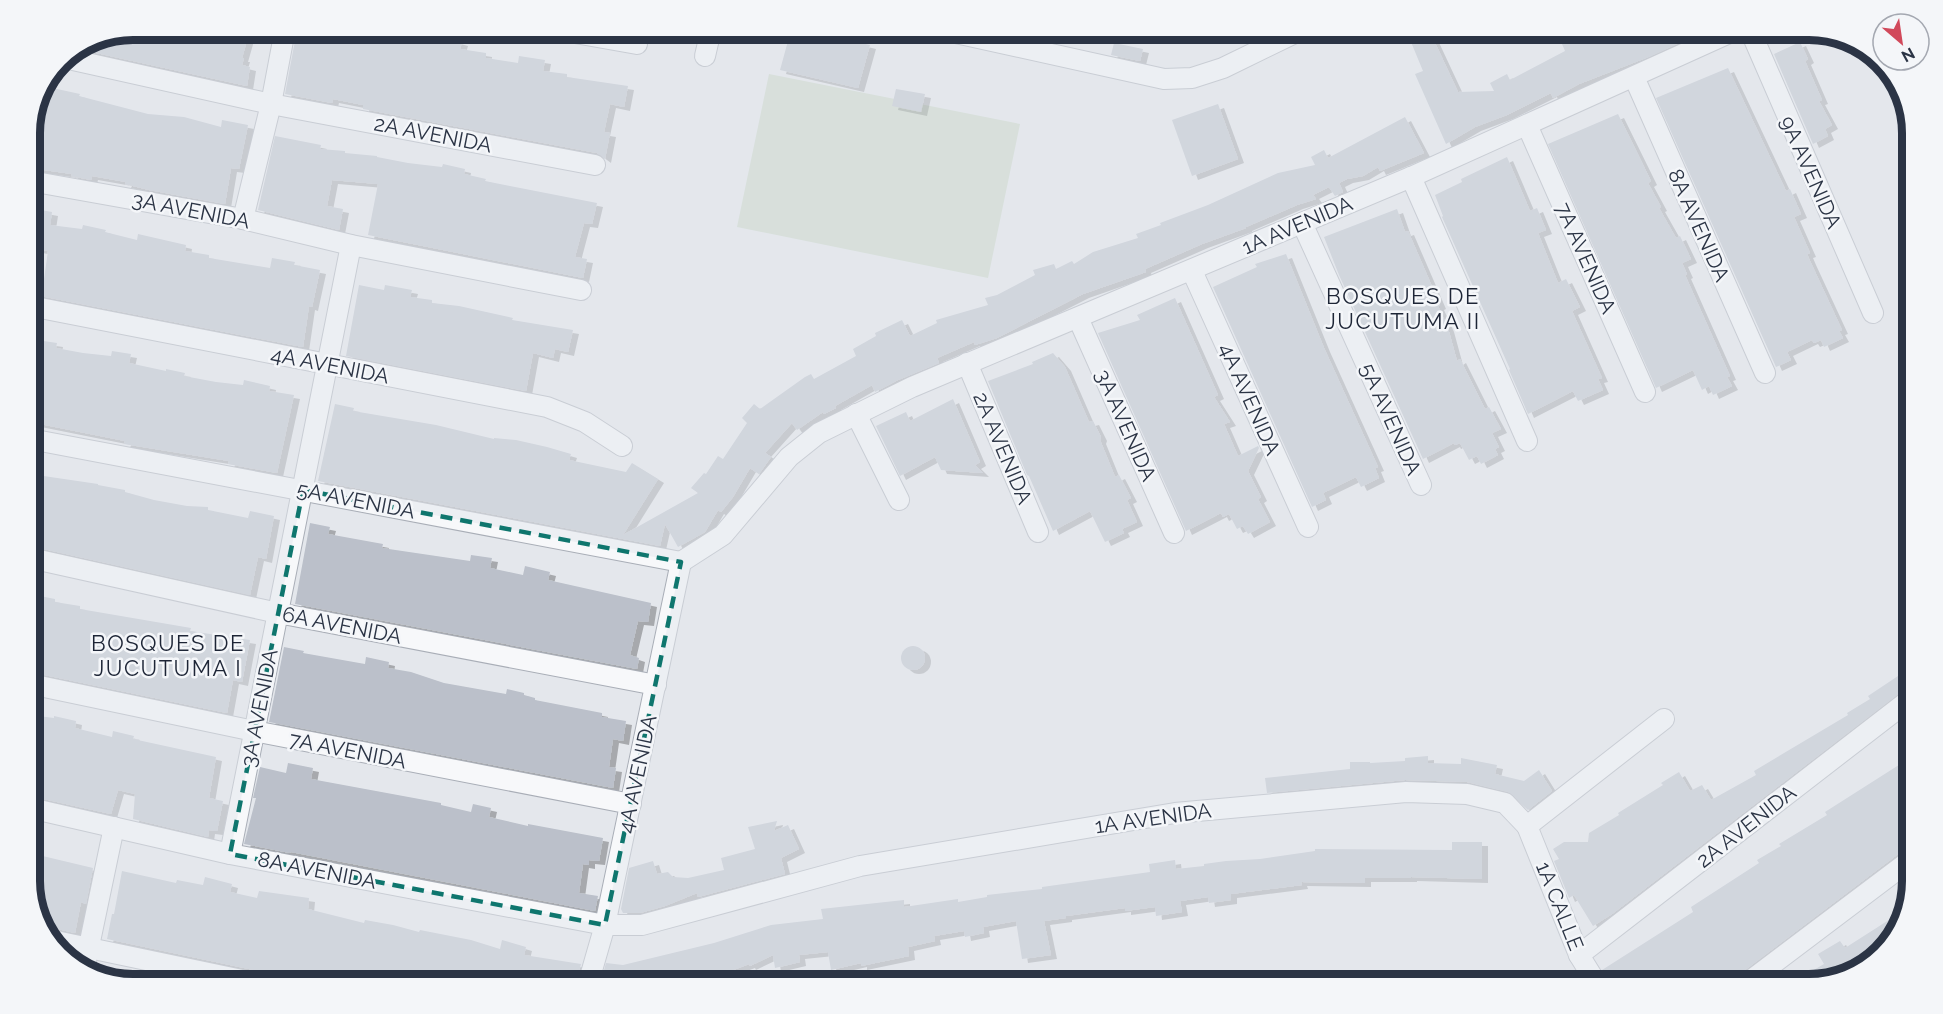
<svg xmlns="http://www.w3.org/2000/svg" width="1943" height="1014" font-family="Raleway,sans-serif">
	<defs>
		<filter id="shadow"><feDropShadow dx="6" dy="4" stdDeviation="0" flood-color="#0004"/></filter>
	</defs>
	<rect width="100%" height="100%" fill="#e4e7ec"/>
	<path fill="#c9d6c5" d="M769,74L1020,124L988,278L737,227Z"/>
	<g fill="#bbc0ca" filter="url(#shadow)">
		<path d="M144,30H250L242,58H244L242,65L250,67L247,86L78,49L94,38L124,32L144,35Z"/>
		<path d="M297,30H381L439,39L440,36L462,42L460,49L486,53V58L518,63L519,56L545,60L543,71L567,74V77L628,86L624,107L610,104L604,132L610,133L605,159L597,153L363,109V105L333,99L332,103L285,94Z"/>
		<path d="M791,30H802L840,40L841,38L870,45L858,88L780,70Z"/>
		<path d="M1406,30H1429L1458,92L1494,91L1490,83L1507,74L1510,80L1565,51L1559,37L1579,30H1707L1651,56L1579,84L1553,98L1551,93L1507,115L1475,127L1446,144L1415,74L1423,71Z"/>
		<path d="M1800,42L1808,59L1805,61L1822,100L1819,101L1832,125L1825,129L1828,136L1813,144L1774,54Z"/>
		<path d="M1114,43L1143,49L1140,61L1111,55Z"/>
		<path d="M1728,68L1786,191L1790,189L1801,214L1794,217L1810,253L1807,254L1810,261L1842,330L1839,331L1843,338L1824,347L1821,340L1814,343L1812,340L1787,352L1791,360L1776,367L1656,98Z"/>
		<path d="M48,87L80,94L79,96L148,114L184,117L221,127L222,120L248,125L239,169L231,168L225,204L149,190L125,184L126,182L92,176L91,180L71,176L72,174L30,168V127Z"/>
		<path d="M896,89L925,94L921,112L892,106Z"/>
		<path d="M1218,104L1238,159L1192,176L1172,120Z"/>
		<path d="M1618,114L1651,181L1648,183L1661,207L1659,208L1676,238L1680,236L1691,259L1682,263L1687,274L1685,275L1730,376L1727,377L1732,386L1713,395L1709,386L1702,390L1693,370L1656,388L1548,144Z"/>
		<path d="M1405,117L1424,153L1380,171L1378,167L1363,176L1347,179L1339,183L1343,192L1335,196L1329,187L1313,195L1316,199L1297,205L1246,227V228L1202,244L1145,269L1146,272L1083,294L997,338L975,345L974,342L937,358L939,363L898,380L875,392L872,385L835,406L836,408L824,414L823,412L797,430L792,423L765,453L771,457L759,474L750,468L733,497L721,512L718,510L705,532L678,547L665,524L660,546L318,481L335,404L354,408L353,411L436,425L494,439V438L516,440L547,447L571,454L569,460L626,472L632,463L658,479L623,535L698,493L691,488L704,473L706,474L718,456L723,459L747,423L742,418L754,404L760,409L805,377L811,374L814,379L856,356L853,349L876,336L875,333L902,320L910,336L937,323L936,320L988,305L985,298L997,295L1035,275L1033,270L1054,264L1056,269L1072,261L1074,264L1093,252L1138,238L1136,234L1161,225L1160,223L1208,205L1278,173L1315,165L1311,157L1324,150L1328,158Z"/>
		<path d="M275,136L321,145L320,149L345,151V153L377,156V157L408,163L442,167L443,164L465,169L464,174L486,179L485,181L597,203L592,224L584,223L575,257L587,259L583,278L368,235L378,184L332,180L327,206L343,209L339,230L258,210Z"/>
		<path d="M1507,157L1530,211L1537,208L1546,230L1538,233L1558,283L1566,279L1580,307L1572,311L1602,378L1598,379L1603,390L1578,401L1573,391L1528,414L1509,370L1510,369L1442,217L1443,216L1435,195L1462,182L1461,179Z"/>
		<path d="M30,208L52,212L50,225L82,229L83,225L106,230L105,232L137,240L138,234L186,245L185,251L209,255V258L270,268L272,258L295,262L294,265L320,270L312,307L309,306L303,347L30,294V277L44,279L48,251L30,248Z"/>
		<path d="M1397,209L1405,232L1408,231L1440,305L1438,306L1448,328L1457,361L1460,359L1485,409L1489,407L1501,429L1492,433L1499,447L1495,449L1498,455L1481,464L1477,456L1469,460L1460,443L1455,445L1454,443L1423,459L1339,275L1324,237Z"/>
		<path d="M1286,254L1324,348L1378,467L1375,468L1379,478L1361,487L1356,477L1323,493L1326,500L1312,507L1213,287L1257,267L1255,264Z"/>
		<path d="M359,285L384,290L385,285L412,290L410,297L432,300V303L459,306L513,318L512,320L573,330L568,352L555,349L553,358L533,353L526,391L346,356Z"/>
		<path d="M1175,298L1218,395L1214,397L1230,422L1224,424L1238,456L1258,446L1259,448L1248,471L1261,497L1258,499L1270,522L1248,534L1243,526L1237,529L1229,514L1223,517L1221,513L1186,531L1098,333L1140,320L1137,315Z"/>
		<path d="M30,339L57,343L56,348L83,353L111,356L112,351L131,354L129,363L166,371V369L185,373L184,376L216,382L243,385L244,380L270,386L269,391L294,395L277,473L228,464L229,461L124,444L125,441L30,422Z"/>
		<path d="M1053,353L1065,367L1089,422L1093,421L1101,437L1100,440L1115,477L1119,475L1131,498L1127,500L1137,522L1122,529L1124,533L1105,542L1090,511L1053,531L1029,476L1027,475L988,381L1033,364L1032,362Z"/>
		<path d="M953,399L980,462L975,465L983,473L941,470L935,457L900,476L876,426L906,412L910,421Z"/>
		<path d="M30,474L98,484V485L125,490V492L154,500L187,506L208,507V510L248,518L250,511L274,516L266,559L258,557L250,595L30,546Z"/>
		<path d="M310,523L330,527L328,534L383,544L382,548L470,561L471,555L492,558L490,568L523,575L525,566L550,572L548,580L651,603L648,622L638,621L630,655L639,658L637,669L295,604Z"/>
		<path d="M30,594L55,599V602L80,606V609L191,628L190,631L250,640L242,682L233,680L227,713L30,672Z"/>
		<circle cx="913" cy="658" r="12"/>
		<path d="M284,647L304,651L303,653L365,664L366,657L389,662L388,668L411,672L444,683L506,694L507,689L524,693V695L535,698V700L602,713V717L626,721L623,741L613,739L609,767L616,768L613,788L269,722Z"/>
		<path d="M1913,666V685L1906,688L1612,914L1593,926L1574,895L1569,898L1554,861L1559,859L1553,849L1564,842H1588L1589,833L1619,815L1618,813L1663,785L1661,783L1679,772L1690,791L1702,785L1711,800L1756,775L1754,771L1848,715L1847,713L1870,699L1868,696Z"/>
		<path d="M30,715L54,718V716L76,721L75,728L112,737L113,731L134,736L133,739L216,757L209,798L223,801L217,831L209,830L208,837L133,819L135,794L118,790L111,814L30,796Z"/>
		<path d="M1428,756V763L1461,764V758L1497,765L1495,774L1524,781L1539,770L1552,791L1528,810L1508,792L1467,782L1405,780L1267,793L1265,778L1350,769V762H1370V763L1405,761V758Z"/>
		<path d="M1913,756V846L1906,848L1745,970L1723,984H1609L1602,970L1693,912L1691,907L1759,863L1757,860L1781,846L1779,844L1827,815L1825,812Z"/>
		<path d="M288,763L313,768L311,779L441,803V805L471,812L473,804L491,808L489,817L528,826V824L603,838L599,861L589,860V865L583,864L579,893L598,896L595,911L291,852L290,853L244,844L256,798H253L260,767L286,773Z"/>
		<path d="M777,821L774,831L788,825L799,849L781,858L785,874L713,893L698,897L697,893L665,906L640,913H623L621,909L629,868L653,861L657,874L668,872L673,877L688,878L724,870L721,858L755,849L748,827Z"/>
		<path d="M1452,842H1482V879L1411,877V878H1365V883L1301,882L1302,885L1231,894V900L1209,903L1208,897L1180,901L1182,912L1156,916L1155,907L1125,911V908L1066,916V918L1044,921L1051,955L1022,959L1016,921L983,927L984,933L965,937L964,931L934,936L935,941L908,947L909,956L861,966V963L831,970L828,952L799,955L800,962L775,968L773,955L750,966L749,964L723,974V971L678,984H600L606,963L623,965L714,943L771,925L823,919L821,909L904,900V907L958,899V902L987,897V895L1042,889V887L1150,872L1149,864L1175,860L1176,869L1204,866V864L1226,861L1260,859L1315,851V849L1452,850Z"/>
		<path d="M30,853L93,868L86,904L81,902L75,933L53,928L45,930L30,887Z"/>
		<path d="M122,871L176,883L177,880L203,885L205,877L232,884L230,892L257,898L259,891L309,898L308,909L364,923L365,920L393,925L419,932L420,930L471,940L500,949L502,940L526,947L524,955L581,964L576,984H500L474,981V984L273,982L269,976L263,972L107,939L112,914H114Z"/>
		<path d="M1906,909L1902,926L1867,967L1810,984H1790L1824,964L1818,954L1840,941L1845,948Z"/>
	</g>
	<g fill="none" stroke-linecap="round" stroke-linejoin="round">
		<defs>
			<g id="minor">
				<path d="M558,30L637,44"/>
				<path d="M942,30L1164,79L1192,78L1223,68L1301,30"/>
				<path d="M1750,30L1873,313"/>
				<path d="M705,56L711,30"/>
				<path d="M64,58L271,104L595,165"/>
				<path d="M1634,77L1765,373"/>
				<path d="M1527,125L1645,392"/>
				<path d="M1411,177L1527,441"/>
				<path d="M30,181L243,219L351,245L581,290"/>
				<path d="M243,219L271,104L285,30"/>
				<path d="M1302,223L1421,485"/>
				<path d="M1192,271L1308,527"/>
				<path d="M30,306L547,407L585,422L622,446"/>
				<path d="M1078,318L1174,533"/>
				<path d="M967,363L1038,532"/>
				<path d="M856,414L899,500"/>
				<path d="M30,439L681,562"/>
				<path d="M30,558L278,613L656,685"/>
				<path d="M681,562L723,535L789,457L819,433L912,387L1411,177L1736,30"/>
				<path d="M30,684L254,731L631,804"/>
				<path d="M30,808L230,854L605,925H642L860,866L1175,813L1406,792L1467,794L1505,803L1527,826L1664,719"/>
				<path d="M1527,826L1579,955L1597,984"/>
				<path d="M230,854L351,245"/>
				<path d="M51,940L261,984"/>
				<path d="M1579,955L1913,697"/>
				<path d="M84,970L114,827"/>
				<path d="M588,984L605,925L681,562"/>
				<path d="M1746,984L1913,858"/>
			</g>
		</defs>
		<use href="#minor" stroke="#a9aeb7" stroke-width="22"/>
		<use href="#minor" stroke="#f7f8fa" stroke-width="20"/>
	</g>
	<path d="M0 0H1943V1014H0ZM303,490L681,562L605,925L230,854Z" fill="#e4e7ec" fill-opacity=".55" fill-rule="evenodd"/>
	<path fill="none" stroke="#0f766e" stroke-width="4.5" stroke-dasharray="12 8" stroke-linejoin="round" d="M303,490L681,562L605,925L230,854Z"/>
	<g text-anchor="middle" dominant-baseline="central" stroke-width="5" stroke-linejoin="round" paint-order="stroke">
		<g font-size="21" fill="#2b3445" stroke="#f4f6f9">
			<text transform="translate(433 134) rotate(11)">2A AVENIDA</text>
			<text transform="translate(1811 172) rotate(66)">9A AVENIDA</text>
			<text transform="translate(191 210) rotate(11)">3A AVENIDA</text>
			<text transform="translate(1297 225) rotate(-23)">1A AVENIDA</text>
			<text transform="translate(1699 225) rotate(66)">8A AVENIDA</text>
			<text transform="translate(1586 258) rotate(66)">7A AVENIDA</text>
			<text transform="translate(330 365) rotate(11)">4A AVENIDA</text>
			<text transform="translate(1250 399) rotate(66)">4A AVENIDA</text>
			<text transform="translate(1391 419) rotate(66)">5A AVENIDA</text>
			<text transform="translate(1126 425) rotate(66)">3A AVENIDA</text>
			<text transform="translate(1003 448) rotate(67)">2A AVENIDA</text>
			<text transform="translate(356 500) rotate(11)">5A AVENIDA</text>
			<text transform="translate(342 625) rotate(11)">6A AVENIDA</text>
			<text transform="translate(259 708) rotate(-79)">3A AVENIDA</text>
			<text transform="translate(348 750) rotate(11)">7A AVENIDA</text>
			<text transform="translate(637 774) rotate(-78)">4A AVENIDA</text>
			<text transform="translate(1153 818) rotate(-8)">1A AVENIDA</text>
			<text transform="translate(1746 826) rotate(-38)">2A AVENIDA</text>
			<text transform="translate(317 870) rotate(11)">8A AVENIDA</text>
			<text transform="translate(1560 906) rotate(68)">1A CALLE</text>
		</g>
		<g font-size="22" letter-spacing="1.5" fill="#1d2536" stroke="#f4f6f9">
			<text x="1403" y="296">BOSQUES DE<tspan x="1403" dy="25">JUCUTUMA II</tspan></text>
			<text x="168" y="643">BOSQUES DE<tspan x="168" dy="25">JUCUTUMA I</tspan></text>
		</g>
	</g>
	<path d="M0 0H1943V1014H0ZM133 40H1809A93 93 0 0 1 1902 133V881A93 93 0 0 1 1809 974H133A93 93 0 0 1 40 881V133A93 93 0 0 1 133 40Z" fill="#f4f6f9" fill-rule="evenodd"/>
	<path fill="none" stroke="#2b3445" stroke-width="8" d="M133 40H1809A93 93 0 0 1 1902 133V881A93 93 0 0 1 1809 974H133A93 93 0 0 1 40 881V133A93 93 0 0 1 133 40Z"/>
	<g transform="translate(1901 42) rotate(151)"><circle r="28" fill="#f4f6f9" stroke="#a4a8b1" stroke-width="1.5"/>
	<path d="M0-4.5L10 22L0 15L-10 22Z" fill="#d1495b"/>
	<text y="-9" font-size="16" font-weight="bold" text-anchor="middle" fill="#2b3445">N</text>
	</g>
</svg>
